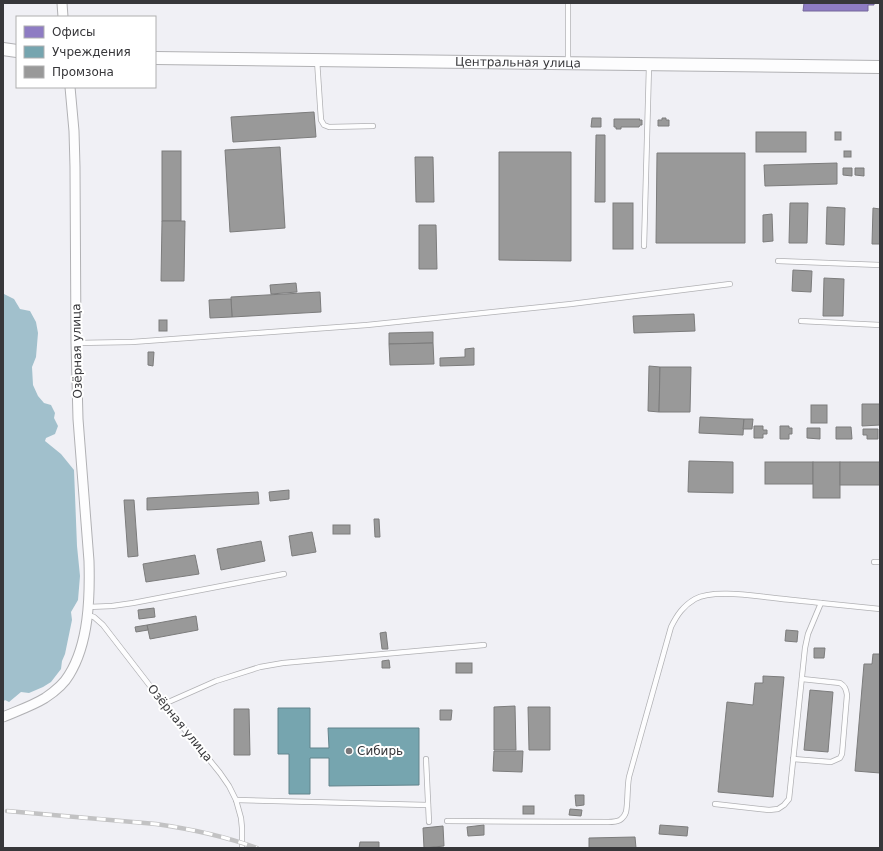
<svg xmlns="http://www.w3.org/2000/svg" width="883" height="851" font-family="'DejaVu Sans',sans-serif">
	<rect width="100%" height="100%" fill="#f0f0f5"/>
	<path fill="#a1c0cc" d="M4,294L14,299L20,309L30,311L36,322L38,333L36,357L32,367L33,385L38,396L44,403L51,405L55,413L54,418L58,426L55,434L46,438L45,441L61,454L74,470L77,546L80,576L78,600L71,612L72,620L65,654L62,661L61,669L51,682L43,687L29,693L21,692L9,702L5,700L3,702V295Z"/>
	<path fill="#8e7cc3" stroke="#74679a" d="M804,3H874V5H868V11H803Z"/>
	<path fill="#76a5af" stroke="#63848c" d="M278,708H310V748H329L328,728H419V785L329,786V758H310V794H289V754H278Z"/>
	<g fill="#999" stroke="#7c7c7c">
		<path d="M314,112L316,137L233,142L231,117Z"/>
		<path d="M592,118H601V127H591Z"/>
		<path d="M662,118H666V120H669V126H658V120H662Z"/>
		<path d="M614,119H640L639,120H642V125H640L639,127H621V129H616V127H614Z"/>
		<rect x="756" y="132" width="50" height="20"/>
		<rect x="835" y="132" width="6" height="8"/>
		<path d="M596,135H605V202H595Z"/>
		<path d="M280,147L285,228L230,232L225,150Z"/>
		<rect x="162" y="151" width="19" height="70"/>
		<rect x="844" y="151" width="7" height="6"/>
		<path d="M499,152H571V261L499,260Z"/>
		<path d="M657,153H745V243H656Z"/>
		<path d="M415,157H433L434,202H416Z"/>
		<path d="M837,163V184L765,186L764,165Z"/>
		<path d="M843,168H852V176L843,175Z"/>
		<path d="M855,168H864V176L855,175Z"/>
		<rect x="613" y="203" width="20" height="46"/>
		<path d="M790,203H808L807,243H789Z"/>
		<path d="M827,207L845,208L844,245L826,244Z"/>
		<path d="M873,208L880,209V244H872Z"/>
		<path d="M772,214L773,241L763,242V215Z"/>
		<path d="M162,221H185L184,281H161Z"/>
		<path d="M419,225H436L437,269H419Z"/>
		<path d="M793,270L812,271L811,292L792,291Z"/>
		<path d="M824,278L844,279L843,316H823Z"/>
		<path d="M296,283L297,292L271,294L270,285Z"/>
		<path d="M320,292L321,312L232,317L231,297Z"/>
		<path d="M231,299L232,317L210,318L209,300Z"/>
		<path d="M694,314L695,331L634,333L633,316Z"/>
		<rect x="159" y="320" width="8" height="11"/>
		<path d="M433,332V343L389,344V333Z"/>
		<path d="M433,343L434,364L390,365L389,344Z"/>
		<path d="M474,348V365L440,366V358L465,357V349Z"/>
		<path d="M148,352H154L153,366L148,365Z"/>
		<path d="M649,366L660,367L659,412L648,411Z"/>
		<path d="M660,367H691L690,412H659Z"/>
		<path d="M862,404H880V425L862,426Z"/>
		<rect x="811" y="405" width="16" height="18"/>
		<path d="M700,417L744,419L743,435L699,433Z"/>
		<path d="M744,419H753L752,429H743Z"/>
		<path d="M754,426H763V430H767V434H763V438H754Z"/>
		<path d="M780,426H789V428H792V434H789V439H780Z"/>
		<path d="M836,427H851L852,439H836Z"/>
		<path d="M807,428H820V439L807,438Z"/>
		<path d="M863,429H878V439H867V435H863Z"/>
		<path d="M689,461L733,462V493L688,492Z"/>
		<rect x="765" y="462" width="48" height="22"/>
		<rect x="813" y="462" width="27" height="36"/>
		<rect x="840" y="462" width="40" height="23"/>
		<path d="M289,490V499L270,501L269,492Z"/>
		<path d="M258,492L259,504L147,510V498Z"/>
		<path d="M124,500H134L138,556L128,557Z"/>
		<path d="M374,519H379L380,537H375Z"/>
		<rect x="333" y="525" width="17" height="9"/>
		<path d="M312,532L316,552L292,556L289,536Z"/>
		<path d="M261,541L265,561L221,570L217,549Z"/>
		<path d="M195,555L199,574L146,582L143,564Z"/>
		<path d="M154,608L155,617L139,619L138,610Z"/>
		<path d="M196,616L198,630L150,639L147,625Z"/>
		<path d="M147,625L148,630L136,632L135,627Z"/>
		<path d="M786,630L798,631L797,642L785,641Z"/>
		<path d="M386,632L388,649H382L380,633Z"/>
		<path d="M814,648H825L824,658H814Z"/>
		<path d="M873,654H880V773L855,771L864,664H872Z"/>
		<path d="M389,660L390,668H382V661Z"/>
		<rect x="456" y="663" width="16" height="10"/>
		<path d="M763,676L784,677L773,797L718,792L727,702L753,705L755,683H763Z"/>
		<path d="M810,690L833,692L828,752L804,750Z"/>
		<path d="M515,706L516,750H494V707Z"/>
		<path d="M528,707H550V750H529Z"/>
		<path d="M234,709H249L250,755H234Z"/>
		<path d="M440,710H452L451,720H440Z"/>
		<path d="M494,751H523L522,772L493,771Z"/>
		<path d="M575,795H584V805L576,806Z"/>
		<rect x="523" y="806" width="11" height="8"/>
		<path d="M570,809L582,810L581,816L569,815Z"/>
		<path d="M484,825V835L468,836L467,827Z"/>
		<path d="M660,825L688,827L687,836L659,834Z"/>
		<path d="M443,826L444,846L424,848L423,828Z"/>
		<path d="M635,837L636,848H589V838Z"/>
		<path d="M360,842H379V848H359Z"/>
	</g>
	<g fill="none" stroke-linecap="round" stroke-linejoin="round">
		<defs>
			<g id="lane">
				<path d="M317,60L321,120L324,125L329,127L373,126"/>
				<path d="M568,62V3"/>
				<path d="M644,246L649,66"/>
				<path d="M778,261L880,265"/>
				<path d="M801,321L880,325"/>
				<path d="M76,343L132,342L367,325L571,304L730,284"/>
				<path d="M874,562H880"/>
				<path d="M88,607L112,606L133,603L284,574"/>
				<path d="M88,615L94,617L103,625L164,704L220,773L229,786L236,800L241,818L242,828V848"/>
				<path d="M164,704L216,681L260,667L283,663L484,645"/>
				<path d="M426,759L429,822"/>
				<path d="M793,759L831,762L840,758L842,754L847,695C846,689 845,686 840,683L802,679"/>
				<path d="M236,800L428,805"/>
				<path d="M715,804L769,810L778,809L784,805L789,799L805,648L808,634L821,603L880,609"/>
				<path d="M447,821L608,822C612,822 616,822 620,820C623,818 625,815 626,812C628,802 627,788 629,777L671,627C677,615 683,606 695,599C713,589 754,596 774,598C790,600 805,601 821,603"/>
			</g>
			<g id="street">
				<path d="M62,3L63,17"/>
				<path d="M3,717C17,711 32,706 45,698C54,692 64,684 69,675C89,643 90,597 89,561L78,419L76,343L75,167L74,131L70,87"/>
			</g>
			<g id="secondary">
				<path d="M3,49L17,51"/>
				<path id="s1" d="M155,58L880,67"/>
			</g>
		</defs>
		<use href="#lane" stroke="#b1b1b4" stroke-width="6"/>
		<use href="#street" stroke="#b1b1b4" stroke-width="11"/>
		<use href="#secondary" stroke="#b1b1b4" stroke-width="14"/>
		<use href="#lane" stroke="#fdfdfe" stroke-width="4.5"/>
		<use href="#street" stroke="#fdfdfe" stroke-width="9"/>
		<use href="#secondary" stroke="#fdfdfe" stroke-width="12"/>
		<defs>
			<path id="rail" d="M7,811L156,824C191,829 224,836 257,848"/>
		</defs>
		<use href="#rail" stroke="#c2c2c3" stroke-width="4.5"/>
		<use href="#rail" stroke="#fff" stroke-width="3" stroke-dasharray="9" stroke-linecap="butt"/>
	</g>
	<circle fill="#78787b" stroke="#fff" stroke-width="1.5" cx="349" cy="751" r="4"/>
	<g text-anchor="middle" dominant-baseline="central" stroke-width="4" stroke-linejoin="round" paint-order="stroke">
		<g font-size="12" fill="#37373a" stroke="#fff">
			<text stroke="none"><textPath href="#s1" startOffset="363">Центральная улица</textPath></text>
			<text transform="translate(77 351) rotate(-91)">Озёрная улица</text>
			<text transform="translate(180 723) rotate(51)">Озёрная улица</text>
		</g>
		<g font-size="12" fill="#37373a" stroke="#fff" text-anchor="start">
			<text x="357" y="751">Сибирь</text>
		</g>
	</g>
	<rect width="883" height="851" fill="none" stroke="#37373a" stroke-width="8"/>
	<rect x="16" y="16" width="140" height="72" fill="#ffffff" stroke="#afafb0"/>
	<rect x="24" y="26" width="20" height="12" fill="#8e7cc3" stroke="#afafb0"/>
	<text x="52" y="36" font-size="12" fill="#37373a">Офисы</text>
	<rect x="24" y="46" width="20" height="12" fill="#76a5af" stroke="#afafb0"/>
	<text x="52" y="56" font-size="12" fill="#37373a">Учреждения</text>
	<rect x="24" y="66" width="20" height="12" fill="#999999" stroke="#afafb0"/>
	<text x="52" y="76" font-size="12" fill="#37373a">Промзона</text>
</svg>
